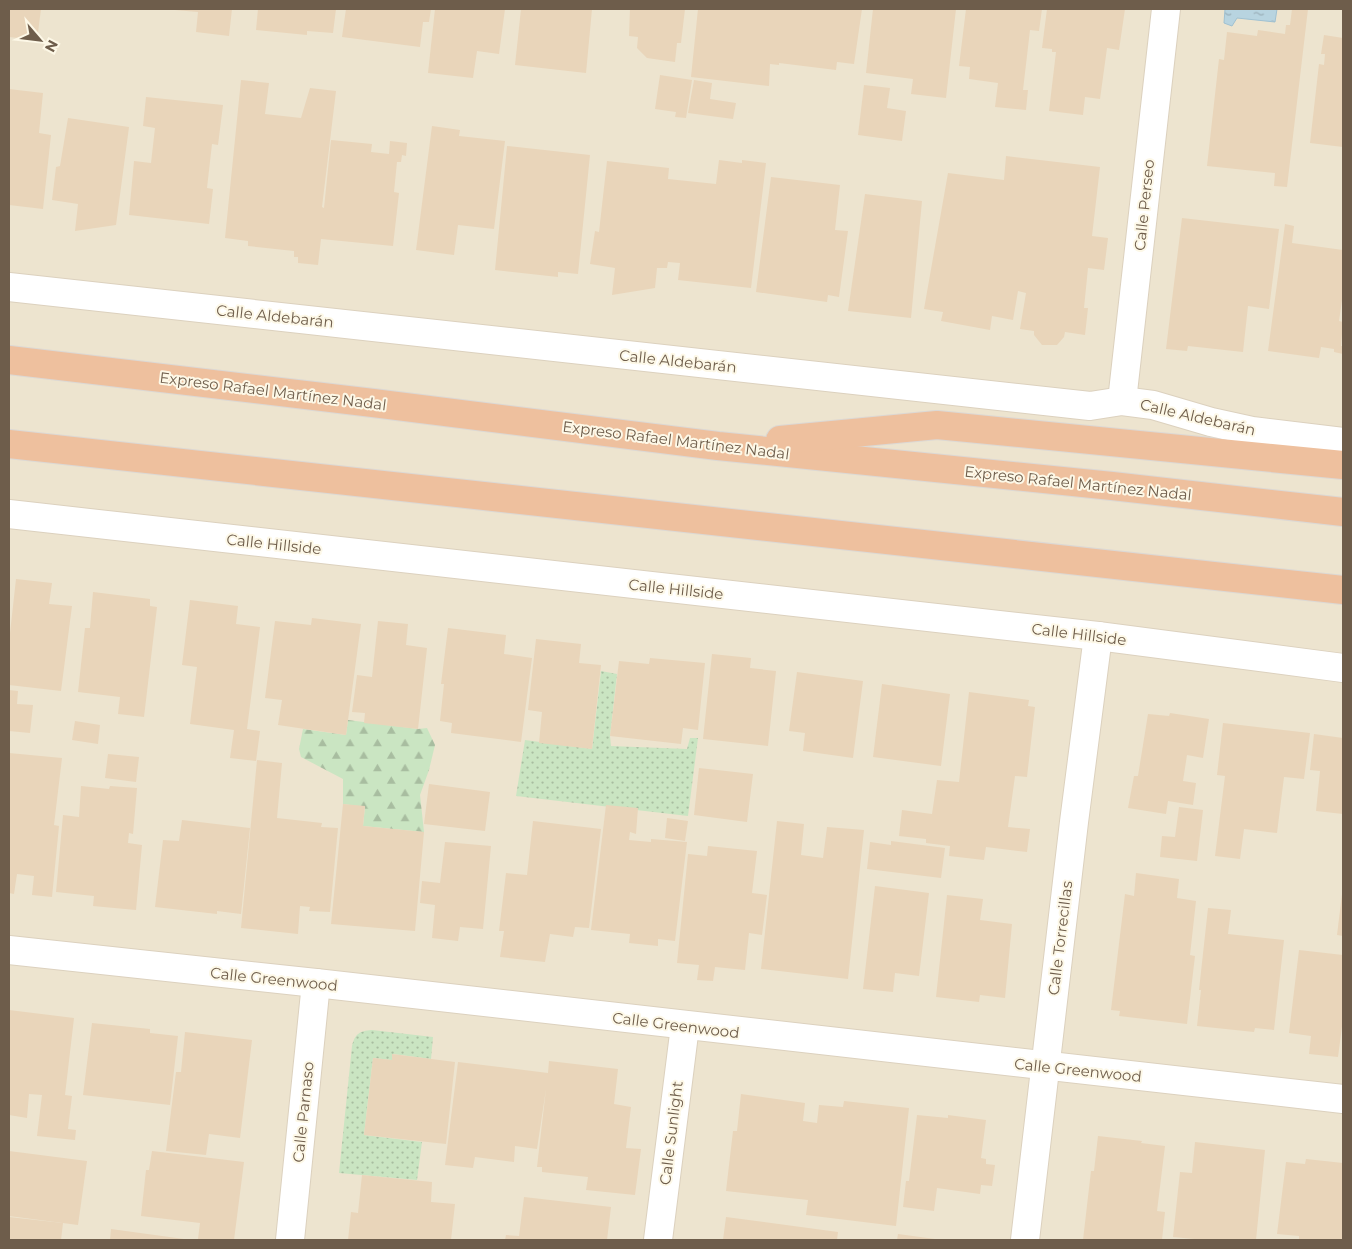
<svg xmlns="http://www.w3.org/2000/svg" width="1352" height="1249" font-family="Montserrat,sans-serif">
	<defs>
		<pattern id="grass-dots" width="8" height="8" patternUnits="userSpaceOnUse" patternTransform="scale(1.25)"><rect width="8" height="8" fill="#cae5c2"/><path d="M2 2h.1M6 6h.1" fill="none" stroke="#a8bda0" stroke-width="1.8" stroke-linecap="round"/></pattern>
		<pattern id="forest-firs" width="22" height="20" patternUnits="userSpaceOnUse" patternTransform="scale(1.25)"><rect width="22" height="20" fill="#cae5c2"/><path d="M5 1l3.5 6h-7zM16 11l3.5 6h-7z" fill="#a8bda0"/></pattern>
		<pattern id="water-ripples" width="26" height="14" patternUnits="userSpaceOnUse" patternTransform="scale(1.25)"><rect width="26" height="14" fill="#b8d4e0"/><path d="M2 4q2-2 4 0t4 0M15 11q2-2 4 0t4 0" fill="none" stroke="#9aafb8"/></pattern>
	</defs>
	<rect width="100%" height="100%" fill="#f9f4e1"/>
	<rect fill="#ede4cf" x="9" y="9" width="1334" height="1231"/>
	<g fill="url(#grass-dots)">
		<path d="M601,671L617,674L610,736L611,746L687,749L690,738H698L688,816L516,796L525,740L592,749Z"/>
		<path d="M372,1030L433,1037L431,1059L393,1054L392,1060L373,1058L364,1135L422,1142L417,1180L339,1173L352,1046C355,1034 359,1031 372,1030Z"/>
	</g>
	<path fill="url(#forest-firs)" d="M348,720L418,729L427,728L435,745L429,770L420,795L424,832L363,826L365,807L343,804V779L301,757L299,749L303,729L346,735Z"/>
	<path fill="url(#water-ripples)" stroke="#a0c1d1" d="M1225,9H1277L1275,22L1237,18L1232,26L1224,23Z"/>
	<g fill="#e9d5ba">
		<path d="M9,9H41L37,40L9,37Z"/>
		<path d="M176,9H232L229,36L196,32L198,12L175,10Z"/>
		<path d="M258,9H336L333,33L307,31V35L256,30Z"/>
		<path d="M346,9H431L429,22H423L420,47L342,37Z"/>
		<path d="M435,9H505L499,54L477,51L473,78L428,73Z"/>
		<path d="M521,9H592L586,73L515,65Z"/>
		<path d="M630,9H685L681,43H677L675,62L647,58L637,48L638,37L629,36Z"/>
		<path d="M698,9H862L854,64L837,62L836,70L779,63V65L770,64L769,86L691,77Z"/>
		<path d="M873,9H956L946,98L911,94L913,79L866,73Z"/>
		<path d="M966,9H1042L1039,31L1030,30L1023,90H1028L1026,110L995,107L998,83L969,79L970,67L959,66Z"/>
		<path d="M1047,9H1125L1119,50L1107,48L1100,99L1085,97L1083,115L1049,111L1056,52H1052V49L1042,48Z"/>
		<path d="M1292,9H1308L1287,187L1274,186L1275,173L1207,166L1219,59L1224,60L1227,32L1257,36L1258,30L1285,34L1286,25H1290Z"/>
		<path d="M1324,35L1343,38V147L1310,143L1319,64L1324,65L1325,54H1321Z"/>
		<path d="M660,75L692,80L686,118L675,117L676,112L655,109Z"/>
		<path d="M241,80L269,83L265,114L301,118L310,88L336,91L322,207L324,208L331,140L372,144L371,152L389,154L390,141L407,143L406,156L402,155L401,162H397L394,192L399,193L393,246L321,239L318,265L298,263V257H294V251L248,246V241L225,238Z"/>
		<path d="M694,80L712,83L710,99L736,103L733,119L688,113Z"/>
		<path d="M864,85L890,88L887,108L906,111L902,141L858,135Z"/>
		<path d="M9,89L43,93L39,133L51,135L43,209L9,205Z"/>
		<path d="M146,97L223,105L218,145L212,144L207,188L213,189L209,224L129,215L134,161L151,163L155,128L143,126Z"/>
		<path d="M68,118L129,127L116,225L75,231L78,204L52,200L56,167L60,166Z"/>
		<path d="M432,126L460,130L459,136L505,141L494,229L458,225L454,255L416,250Z"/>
		<path d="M507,146L590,155L578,274L558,272V277L495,270Z"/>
		<path d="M1006,156L1100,167L1092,236L1108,238L1104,270L1088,268L1084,308H1088L1085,335L1065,332L1064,337L1057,345H1042L1034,335V331L1020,329L1026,293L1018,291L1013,320L992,316L990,330L941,321L943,312L924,309L948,173L1004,180Z"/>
		<path d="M719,160L742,163V160L766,163L751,288L678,280L680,263L668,262L667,268H657L655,288L612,295L615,268L590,264L595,231L599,232L607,161L669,168L668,179L716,184Z"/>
		<path d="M771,177L840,185L835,230L848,231L839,297L828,295L827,302L756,292Z"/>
		<path d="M865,194L922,201L911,318L848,311Z"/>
		<path d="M1182,218L1279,229L1269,309L1248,306L1243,352L1188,346L1187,351L1166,349Z"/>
		<path d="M1285,224L1294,226L1292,243L1343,250V293L1339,321L1343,322L1341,346H1343V354L1334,352V349L1321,347L1319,358L1268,351Z"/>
		<path d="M16,579L52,583L49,604L72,606L61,691L9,685V642Z"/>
		<path d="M93,592L150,599V606L157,607L144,717L118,714L120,697L78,692L85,628H90Z"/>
		<path d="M190,600L238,606L236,624L260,627L247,729L260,731L256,761L230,758L234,730L190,724L197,667L182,665Z"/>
		<path d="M312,618L361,624L346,735L278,725L282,700L265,698L275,621L311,625Z"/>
		<path d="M378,621L408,624L406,645L427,648L418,729L364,723L365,713L352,712L357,675L372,677Z"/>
		<path d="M448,628L506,635L504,654L532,658L521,742L451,733L452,723L440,721L444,684H441Z"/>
		<path d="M536,639L581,644L579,663L601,665L592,749L539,743L542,712L528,710Z"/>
		<path d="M712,654L751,658L750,668L776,671L768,746L703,739Z"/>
		<path d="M650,658L705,663L698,730L683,728L681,744L610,736L619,661L649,664Z"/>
		<path d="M797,672L863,681L853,758L803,751L805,733L789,731Z"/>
		<path d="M882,684L950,694L941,766L873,757Z"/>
		<path d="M9,690L18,691L17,704L33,705L30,733L9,731Z"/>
		<path d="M969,692L1029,700L1028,706L1035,707L1027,777L1015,776L1008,827L1030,829L1027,852L986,847L984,860L949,856L950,846L926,843V839L899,836L902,810L932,814L937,780L959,782Z"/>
		<path d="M1170,713L1209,719L1203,758L1187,755L1183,781L1196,783L1193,805L1168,801L1166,814L1128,808L1134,776H1138L1148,714L1169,716Z"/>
		<path d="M75,721L100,725L98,744L72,740Z"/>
		<path d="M1223,723L1310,733L1304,779L1284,777L1277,833L1244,829L1240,859L1215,856L1225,776L1217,775Z"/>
		<path d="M1314,734L1343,738V814L1316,811L1320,771L1310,770Z"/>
		<path d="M9,753L62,758L54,825L59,826L52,897L32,895L34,876L17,874L14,894L9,893Z"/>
		<path d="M108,754L139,757L136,782L105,778Z"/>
		<path d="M257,760L282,763L277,818L322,823L321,827L338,828L330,912L309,911L310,907L300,906L298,934L241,928Z"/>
		<path d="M699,768L753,774L747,822L694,815Z"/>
		<path d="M429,784L490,792L485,831L424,824Z"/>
		<path d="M81,786L109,789L110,786L137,788L133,834L129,833L128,843L142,845L136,910L93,906L94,896L56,892L63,815L79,817Z"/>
		<path d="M343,804L365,806L363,826L424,832L415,931L331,924Z"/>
		<path d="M606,805L638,808L636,834L630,832L629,840L651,842V839L687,842L675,941L658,939V946L629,943L630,934L591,930Z"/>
		<path d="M1179,807L1203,810L1197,861L1160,857L1162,836L1175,837Z"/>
		<path d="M667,818L688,821L685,841L665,838Z"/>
		<path d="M182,820L250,828L241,914L217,911V914L155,907L163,840L179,841Z"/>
		<path d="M533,821L601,829L589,928L575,927L573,937L550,934L545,962L500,957L504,931H499L506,873L527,875Z"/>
		<path d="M777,821L804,824L801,855L823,858L827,827L864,830L848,979L761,969Z"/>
		<path d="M891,841L945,848L941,878L867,869L870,842L891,845Z"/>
		<path d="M445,842L491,846L483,929L460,927L458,941L432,938L435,905L420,903L422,881L440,883Z"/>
		<path d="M708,846L757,851L752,893L767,895L762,935L749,933L745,970L715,967L713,981L697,980L699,965L677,963L688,854L707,856Z"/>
		<path d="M1136,873L1179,879L1177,898L1196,901L1190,955L1195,956L1187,1024L1119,1016L1120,1011L1111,1010L1125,894L1134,896Z"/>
		<path d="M875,886L929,893L919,976L895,973L893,992L863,989Z"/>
		<path d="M1342,894H1343V936L1337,935Z"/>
		<path d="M947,895L983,899L980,920L1012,924L1005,998L980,995L979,1002L936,997Z"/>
		<path d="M1208,908L1231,910L1228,934L1284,940L1274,1030L1255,1028L1254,1032L1197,1026L1201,990H1199Z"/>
		<path d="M1299,950L1343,955V1019L1338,1057L1309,1054L1311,1036L1289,1033Z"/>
		<path d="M9,1010L74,1018L65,1095L72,1096L68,1129L76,1130L75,1140L37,1136L42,1095L29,1094L27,1118L9,1115Z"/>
		<path d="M92,1023L150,1029V1033L178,1036L170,1105L83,1095Z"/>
		<path d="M185,1032L252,1040L240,1138L209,1134L206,1155L166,1151L176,1072H181Z"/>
		<path d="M392,1054L455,1062L446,1144L364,1135L373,1058L392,1060Z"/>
		<path d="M549,1061L618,1069L614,1104L631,1107L626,1148L641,1149L635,1195L586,1190L588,1177L542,1172V1167H537L546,1089L537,1149L515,1146L514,1162L475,1157L473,1168L445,1165L458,1062L548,1073Z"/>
		<path d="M741,1094L805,1103L803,1121L817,1123L819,1105L843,1107L844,1101L909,1108L896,1226L806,1215L808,1200L726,1191L733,1131H737Z"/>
		<path d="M917,1115L948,1118V1115L986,1120L981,1158L986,1159V1164L995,1165L992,1186L981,1185L980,1194L937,1188L934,1211L903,1207L906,1181H909Z"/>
		<path d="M1098,1136L1142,1141L1141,1143L1165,1146L1157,1211L1165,1212L1162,1240H1083L1091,1171H1094Z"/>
		<path d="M1195,1142L1265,1150L1256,1240H1205L1173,1237L1180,1172L1192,1173Z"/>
		<path d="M9,1151L87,1161L78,1225L9,1216Z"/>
		<path d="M152,1151L244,1162L234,1240L198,1239L200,1223L141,1216L146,1170H149Z"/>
		<path d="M1306,1159L1343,1163V1240H1299V1236L1277,1234L1286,1162L1305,1164Z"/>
		<path d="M362,1175L432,1182L431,1202L455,1204L451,1240H348L351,1212L358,1213Z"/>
		<path d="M524,1197L611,1207L607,1240H505L506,1235L519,1236Z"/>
		<path d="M9,1217L63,1223L61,1240H9Z"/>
		<path d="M726,1217L838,1232L837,1240H723Z"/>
		<path d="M111,1229L184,1239V1240H110Z"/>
		<path d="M898,1234L935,1239V1240H897Z"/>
	</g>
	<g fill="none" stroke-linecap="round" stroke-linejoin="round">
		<defs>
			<g id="minor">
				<path d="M9,287L1090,406L1122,401L1153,405L1211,422L1252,431L1343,442"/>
				<path d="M1122,401L1166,9"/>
				<path d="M9,514L1098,636L1343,668"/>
				<path d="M9,950L316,983L1343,1099"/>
				<path d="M290,1240L316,983"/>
				<path d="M658,1240L685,1026"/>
				<path d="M1025,1240L1074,822L1098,636"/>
			</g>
			<g id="motorway">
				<path d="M9,360L373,403L718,446L1112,486L1343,512"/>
				<path d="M780,440L937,425L1343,465"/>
				<path d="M9,444L1343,590"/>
			</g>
		</defs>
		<use href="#minor" stroke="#dcd1be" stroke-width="30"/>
		<use href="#motorway" stroke="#dcd8d4" stroke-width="30"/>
		<use href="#minor" stroke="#fff" stroke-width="28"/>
		<use href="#motorway" stroke="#eec09e" stroke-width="28"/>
	</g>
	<g text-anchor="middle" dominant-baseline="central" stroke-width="4" stroke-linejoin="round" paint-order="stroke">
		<g font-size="15" fill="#6e5d4b" stroke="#fdf8e7">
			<text transform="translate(1144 205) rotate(-84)">Calle Perseo</text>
			<text transform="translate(275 316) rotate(6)">Calle Aldebarán</text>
			<text transform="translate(678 361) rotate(6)">Calle Aldebarán</text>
			<text transform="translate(273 391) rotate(7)">Expreso Rafael Martínez Nadal</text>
			<text transform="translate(1198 417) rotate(13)">Calle Aldebarán</text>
			<text transform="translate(676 440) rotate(7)">Expreso Rafael Martínez Nadal</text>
			<text transform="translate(1078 483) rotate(6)">Expreso Rafael Martínez Nadal</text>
			<text transform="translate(274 544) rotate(6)">Calle Hillside</text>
			<text transform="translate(676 589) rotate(6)">Calle Hillside</text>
			<text transform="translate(1079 634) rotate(7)">Calle Hillside</text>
			<text transform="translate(1060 938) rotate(-83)">Calle Torrecillas</text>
			<text transform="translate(274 979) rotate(6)">Calle Greenwood</text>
			<text transform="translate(676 1025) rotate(7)">Calle Greenwood</text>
			<text transform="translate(1078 1070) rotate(6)">Calle Greenwood</text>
			<text transform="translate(303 1112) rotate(-84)">Calle Parnaso</text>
			<text transform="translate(671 1133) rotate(-83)">Calle Sunlight</text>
		</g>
	</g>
	<rect width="1352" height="1249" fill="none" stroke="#6e5d4b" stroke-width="20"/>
	<g transform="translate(40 40) rotate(118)" stroke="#fdf8e7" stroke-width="4" paint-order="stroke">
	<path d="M0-4L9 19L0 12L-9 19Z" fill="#6e5d4b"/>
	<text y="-8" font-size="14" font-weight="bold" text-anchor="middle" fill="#6e5d4b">N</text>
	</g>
</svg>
